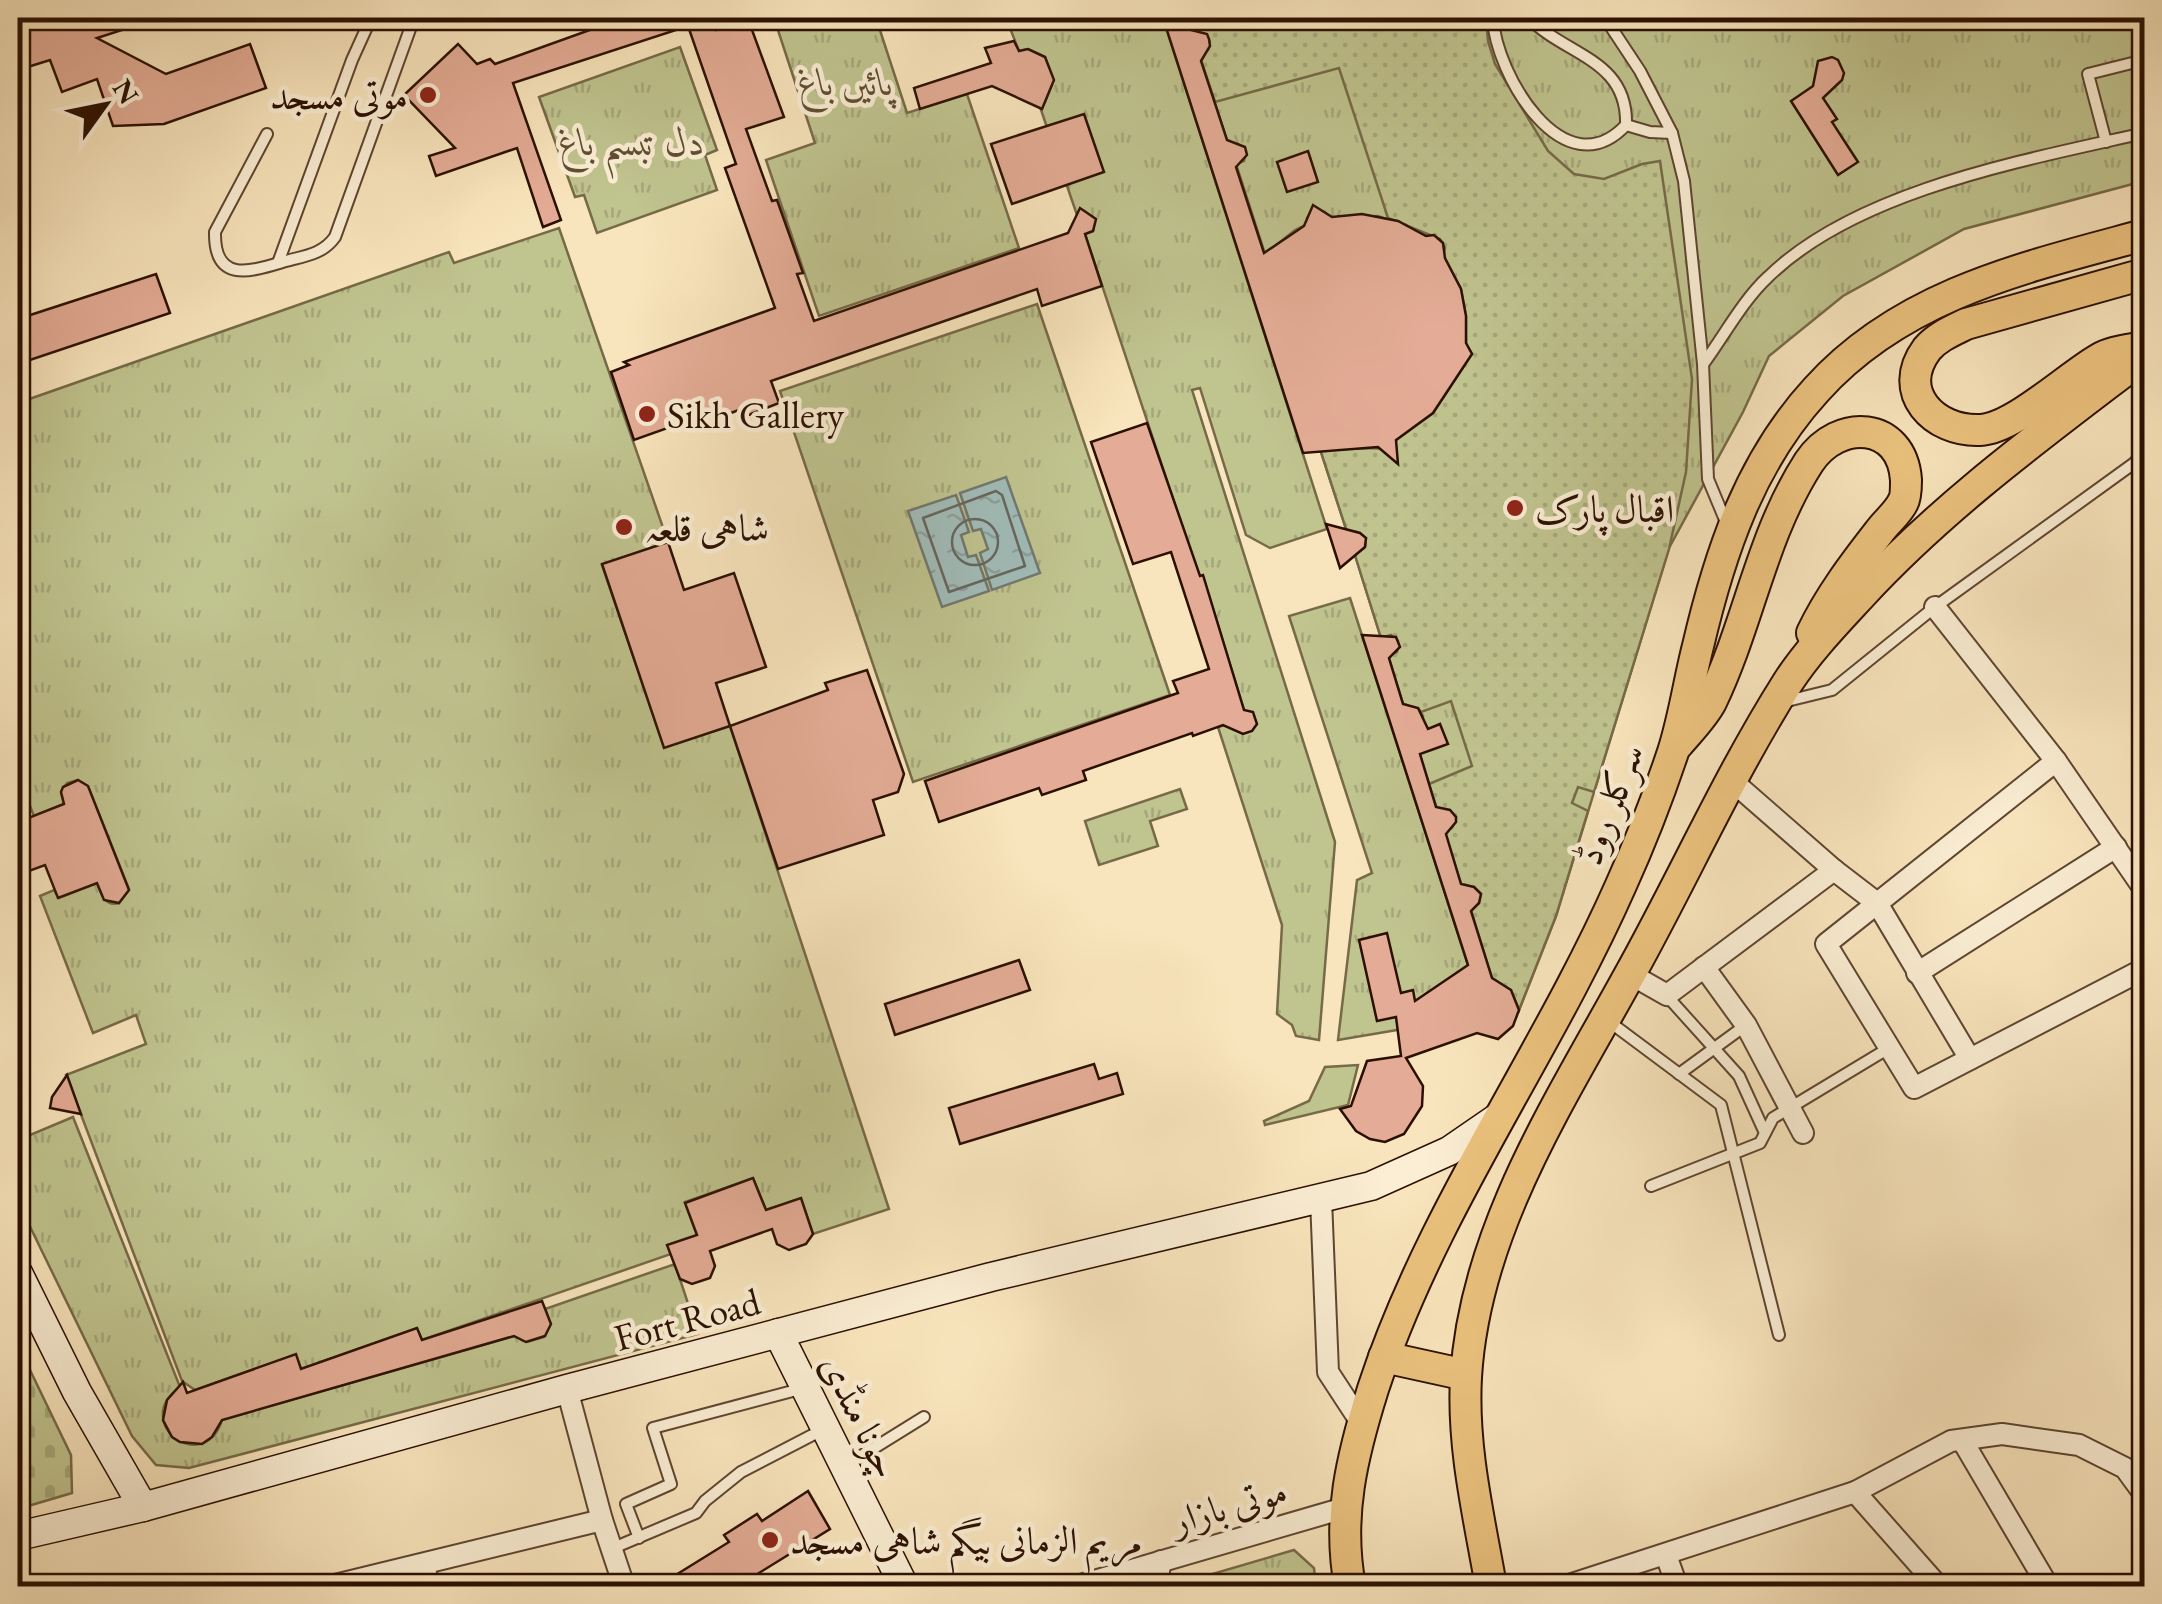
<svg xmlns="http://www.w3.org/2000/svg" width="2162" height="1604" font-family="'EB Garamond',Amiri,serif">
	<defs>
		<pattern id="grass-tufts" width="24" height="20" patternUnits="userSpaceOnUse" patternTransform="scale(2.5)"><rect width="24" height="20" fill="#c0c48f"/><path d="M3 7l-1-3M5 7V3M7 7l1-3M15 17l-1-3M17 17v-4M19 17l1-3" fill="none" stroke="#a5a77a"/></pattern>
		<pattern id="cemetery-stones" width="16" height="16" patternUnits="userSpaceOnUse" patternTransform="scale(2.5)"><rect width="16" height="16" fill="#c0c48f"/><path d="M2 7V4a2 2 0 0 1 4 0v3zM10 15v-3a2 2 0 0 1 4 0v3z" fill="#a5a77a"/></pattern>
		<pattern id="garden-dots" width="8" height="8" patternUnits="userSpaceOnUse" patternTransform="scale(2.5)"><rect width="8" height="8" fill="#c0c48f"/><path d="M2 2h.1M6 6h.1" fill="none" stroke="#a5a77a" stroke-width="1.8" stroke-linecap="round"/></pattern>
		<pattern id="water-ripples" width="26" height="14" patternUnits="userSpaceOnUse" patternTransform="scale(2.5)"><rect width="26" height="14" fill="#a1bdba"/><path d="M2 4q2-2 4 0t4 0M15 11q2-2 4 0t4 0" fill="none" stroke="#8ba19e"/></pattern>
	</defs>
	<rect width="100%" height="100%" fill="#f9e5bd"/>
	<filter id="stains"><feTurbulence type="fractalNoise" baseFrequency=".002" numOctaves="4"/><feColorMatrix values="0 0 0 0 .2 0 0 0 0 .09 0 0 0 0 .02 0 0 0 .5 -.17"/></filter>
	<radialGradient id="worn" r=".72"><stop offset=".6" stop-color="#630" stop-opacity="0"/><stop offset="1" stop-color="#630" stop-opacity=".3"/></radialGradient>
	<g fill="url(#grass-tufts)" stroke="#766a48" stroke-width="2.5">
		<path d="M774,18H876L907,113L967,94L1019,248L819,316L766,160L815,143Z"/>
		<path d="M1006,18H1163L1327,529L1270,548L1246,535L1200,388L1192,390L1335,842L1319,1040L1296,1036L1292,1025L1277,1014L1282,925L1218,727L1232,723L1244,710L1203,576L1199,577L1085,234L1093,231L1095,219L1087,213L1077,215L1039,104L1045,102L1053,80L1045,57L1028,49L1019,51Z"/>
		<path d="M1187,18H2144V181L1964,229L1843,296L1769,356L1743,412L1669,548L1556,916L1519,1010L1511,990L1492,978L1474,907L1479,903L1481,894L1474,887L1447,830L1455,824L1454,813L1444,809L1438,812L1411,727L1423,721V716L1388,655L1397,652L1398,641L1391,635L1381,638L1354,552L1364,548L1366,538L1356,532L1348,535L1320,449C1344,451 1374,445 1394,451L1395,441L1433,413L1472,354L1466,344V316L1461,289L1443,256L1445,248L1440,239L1378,216L1327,218L1314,209L1307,218L1308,224L1295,230L1265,254L1236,164L1244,161L1246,152L1238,144L1229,147L1199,54L1208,50L1210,42Z"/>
		<path d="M680,47L717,150L705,155L717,190L597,233L584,195L575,197L539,97Z"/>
		<path d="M559,228L668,542L602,565L664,747L730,726L889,1209L813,1234L801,1198L766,1210L753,1178L685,1202L697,1235L671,1254L422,1340L417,1328L301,1369L295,1355L195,1390L182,1381L66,1075L146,1044L136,1015L93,1033L40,896L54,890L59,898L97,883C101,894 105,907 119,903L129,889L88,786L78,780L67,783L61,792L64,804L34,816L24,791L18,793V403L449,252L454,263Z"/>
		<path d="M1037,304L1170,695L913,782L780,391Z"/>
		<path d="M1350,598L1474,984L1471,1003L1397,1030L1338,1040L1357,880L1372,873L1289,616Z"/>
		<path d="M1180,789L1187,809L1150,821L1158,846L1099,865L1085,821Z"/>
		<path d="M1358,1065L1348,1105L1265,1125L1264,1121L1309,1101L1325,1067Z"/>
		<path d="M73,1117L180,1387C130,1422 203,1477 222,1420L514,1336L527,1342L544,1337L550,1324L545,1309L675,1264L698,1334L189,1468L156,1465L132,1436L18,1202V1140Z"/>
		<path d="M1294,1550L1314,1568L1316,1586H1184L1185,1582Z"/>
	</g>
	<path fill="url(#cemetery-stones)" stroke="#766a48" stroke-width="2.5" d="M30,1370L71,1455L72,1493L18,1509V1374Z"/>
	<path fill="url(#garden-dots)" stroke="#766a48" stroke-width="2.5" d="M1187,18H1486L1488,41L1495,64L1548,151L1574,174L1604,179L1642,164L1660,161L1692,379L1686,472L1669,549L1594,792L1578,787L1572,803L1588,811L1556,916L1519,1010L1511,990L1492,978L1470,907L1479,903L1481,894L1474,887L1463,890L1444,830L1452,828L1456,817L1449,810L1438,812L1429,784L1472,766L1451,701L1421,712L1418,708L1405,710L1388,655L1397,652L1398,641L1391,635L1381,638L1354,552L1364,548L1366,538L1356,532L1348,535L1320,449C1344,451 1374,445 1394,451L1395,441L1433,413L1472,354L1466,344V316L1461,289L1443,256L1445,248L1440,239L1388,218L1339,68L1215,102L1199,54L1208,50L1210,42L1207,35H1193Z"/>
	<g fill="url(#water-ripples)" stroke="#727870" stroke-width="2.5">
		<path d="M1006,477L1040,573L992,590L980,553L988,549L981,529L973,531L960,493Z"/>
		<path d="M956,495L969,532L961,535L968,557L976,555L989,591L942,607L908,511Z"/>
	</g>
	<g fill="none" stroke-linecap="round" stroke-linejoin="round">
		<g stroke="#66665e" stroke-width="2.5">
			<path d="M996,491L1002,495L1025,566L949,592L923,518Z"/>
			<circle cx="975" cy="542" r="23"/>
		</g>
	</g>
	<g fill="#e4ac96" stroke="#2b1002" stroke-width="2.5">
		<path d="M18,18H146L147,22L97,38L166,74L250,44L266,88L164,124L113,126L97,79L62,92L50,60L18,70Z"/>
		<path d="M623,18H712L716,30L748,19L784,117L746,129L772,201L777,200L803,273L797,274L814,321L1068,233L1080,208L1096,219L1093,231L1085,234L1102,286L1042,306L1037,289L771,381L779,403L746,416L744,408L718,418L715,411L634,440L611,372L629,365L624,362L775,308L725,168L736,164L688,26L513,83L561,220L543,227L517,148L436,176L429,156L455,148L404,95L458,44L477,64L490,59L495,64Z"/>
		<path d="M1163,18H1187L1191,30L1207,34L1209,39L1210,46L1201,61L1227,140L1245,147L1247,155L1236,167L1264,253L1304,226L1313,205L1332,217L1362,214L1398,221L1426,236L1434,235L1443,243L1445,258L1461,289L1466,316V343L1472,354L1433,413L1396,440L1398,464L1378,447L1303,453Z"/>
		<path d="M1014,41L1019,51L1028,49L1045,57L1054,80L1042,109L992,86L920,109L914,88L991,63L985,48Z"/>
		<path d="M1832,57L1838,60L1844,73L1842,80L1823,98L1837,119L1832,122L1858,162L1838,175L1791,101L1813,86L1818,61Z"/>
		<path d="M1084,114L1104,172L1012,204L991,144Z"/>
		<path d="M1308,151L1318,182L1287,192L1277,162Z"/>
		<path d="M156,274L170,313L18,364V319Z"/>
		<path d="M1147,423L1200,576L1203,575L1244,710L1253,712L1257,724L1252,731L1243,734L1223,725L1193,736L1192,733L1083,771L1086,780L1042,795L1039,788L939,822L925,781L1178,693L1173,681L1209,669L1171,552L1133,564L1091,442Z"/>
		<path d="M1326,524L1360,533L1366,538L1365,547L1340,568Z"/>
		<path d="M668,542L684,590L734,573L766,667L716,683L730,726L664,748L602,564Z"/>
		<path d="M1362,635L1396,637L1400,647L1389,658L1403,704L1418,708L1428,729L1440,724L1448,744L1420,754L1436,807L1450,810L1456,817V822L1446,834L1461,884L1474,887L1481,894L1479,903L1471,911L1492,978L1511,990L1519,1010L1513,1026L1498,1039L1477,1033L1406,1058L1423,1086L1422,1106L1404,1134L1385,1142L1370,1139L1356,1131L1340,1109L1351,1106L1367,1061L1401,1056L1396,1017L1377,1021L1359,940L1387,933L1401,993L1413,990L1415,1001L1468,965Z"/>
		<path d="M867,670L904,774L898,792L873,800L884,835L778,869L730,726L828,690L825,683Z"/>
		<path d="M78,780L88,786L129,890L119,903L104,900L97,883L58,898L45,865L18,875V822L64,804L61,792L63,787Z"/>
		<path d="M1019,960L1030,990L895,1035L885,1004Z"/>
		<path d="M1094,1064L1099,1079L1117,1073L1123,1094L960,1144L949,1108Z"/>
		<path d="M67,1075L81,1114L50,1108L52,1097Z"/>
		<path d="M753,1178L766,1210L801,1198L813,1234L806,1244L789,1250L777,1244L772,1229L710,1251L715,1266L710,1278L692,1284L680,1279L667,1245L697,1235L685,1203Z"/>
		<path d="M542,1301L551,1324L545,1336L526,1342L514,1336L222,1420L212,1437L202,1444L180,1442L172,1437L163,1420L167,1400L183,1382L187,1393L296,1354L301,1369L417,1328L422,1340Z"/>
		<path d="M808,1491L830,1529L738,1586H658L729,1542L724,1535L757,1514L762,1521Z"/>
	</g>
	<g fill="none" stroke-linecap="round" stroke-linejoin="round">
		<defs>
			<g id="lane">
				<path d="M1493,18C1495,73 1564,191 1626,125C1628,59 1566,56 1529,18"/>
				<path d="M1605,18L1640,71L1672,133L1684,181L1703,364L1708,479L1728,527"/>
				<path d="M1626,125L1650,132L1672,133"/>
				<path d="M267,134L215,232C214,285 252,271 286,261C305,256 323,254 335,237L414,18"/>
				<path d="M2106,142L2088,74L2144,60"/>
				<path d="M278,263L352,60L371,18"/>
				<path d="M1704,363C1724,336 1743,300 1768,277C1857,190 2026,160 2144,133"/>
				<path d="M2135,462L2144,476"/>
				<path d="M1783,702L1832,690L1935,607L2144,456"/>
				<path d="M1667,996L1739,1076L1765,1133"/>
				<path d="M1607,1020L1721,1105L1779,1335"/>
				<path d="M1679,1074L1746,1025"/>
				<path d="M1651,1186L1760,1143L1773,1118L1889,1048"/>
				<path d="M845,1466L924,1417"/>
				<path d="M639,1538L626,1504L671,1484L653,1428L804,1388"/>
				<path d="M611,1549L696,1513L705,1501L741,1472L824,1429"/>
				<path d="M428,1563L435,1586"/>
			</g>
			<g id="street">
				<path d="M1935,607L2056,761L2144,889"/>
				<path d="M2056,761L1826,944L1914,1088L2144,969"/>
				<path d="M1731,780L1834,870L1877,903L1970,1059"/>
				<path d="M1704,967L1746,1025L1803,1133"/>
				<path d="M1917,973L2116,847"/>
				<path d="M1630,974L1667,995L1834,870"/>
				<path d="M1321,1199L1328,1372L1362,1424"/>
				<path d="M1962,1440L2048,1586"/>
				<path d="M1855,1492L1951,1441L2002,1434L2079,1445L2125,1468L2144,1494"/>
				<path d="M602,1520L624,1586"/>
				<path d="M1666,1555L1677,1586"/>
				<path d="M331,1586L602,1520L567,1389"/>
				<path d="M1077,1586L1344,1508"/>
				<path d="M1156,1586L1161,1561"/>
				<path d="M1566,1586L1855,1492L1938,1586"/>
			</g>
			<g id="secondary">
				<path d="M18,1273L77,1392L143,1507L567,1389L991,1277L1371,1186L1449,1151L1497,1118"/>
				<path d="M778,1333L904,1586"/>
				<path d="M18,1536L143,1507"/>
			</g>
			<g id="primary">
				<path d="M2144,274L1966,324C1952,331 1937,337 1927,349C1895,392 1934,432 1980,430C2013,429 2069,376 2099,359C2112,351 2130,350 2144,347"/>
				<path d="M1678,744C1689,731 1703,717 1711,702C1749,623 1761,536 1809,462C1838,418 1902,421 1906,480C1906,486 1906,497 1903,502C1898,513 1886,522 1879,532C1854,564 1829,597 1812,633"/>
				<path d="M1384,1357L1466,1375"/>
				<path d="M1350,1586C1337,1517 1352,1456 1373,1389C1432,1209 1545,1057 1621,885C1640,843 1658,797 1673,752C1684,718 1689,681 1698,646C1720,552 1750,462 1816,390C1902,294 2026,267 2144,235"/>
				<path d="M1491,1586C1479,1517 1462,1448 1466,1377C1475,1229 1561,1100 1630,974C1684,877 1729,775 1788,682C1808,651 1837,621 1861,595C1945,504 2046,431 2144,356"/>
			</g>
		</defs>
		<use href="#lane" stroke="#5e4531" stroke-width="14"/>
		<use href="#street" stroke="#5e4531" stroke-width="24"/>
		<use href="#secondary" stroke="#2b1002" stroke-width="31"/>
		<use href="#primary" stroke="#2b1002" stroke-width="34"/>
		<use href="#lane" stroke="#fbeed4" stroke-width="10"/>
		<use href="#street" stroke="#fbeed4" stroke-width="20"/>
		<use href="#secondary" stroke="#fbeed4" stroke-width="28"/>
		<use href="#primary" stroke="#ecc27e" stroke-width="30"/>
	</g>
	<g fill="#8f2418" stroke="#fbeed4" stroke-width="4">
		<circle cx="428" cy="95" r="10"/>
		<circle cx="647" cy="414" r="10"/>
		<circle cx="1515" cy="508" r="10"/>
		<circle cx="624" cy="527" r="10"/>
		<circle cx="770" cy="1540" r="10"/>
	</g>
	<g text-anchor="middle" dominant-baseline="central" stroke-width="9" stroke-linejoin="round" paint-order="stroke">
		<g font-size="38" font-style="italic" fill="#5f4f33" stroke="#fbeed4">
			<text x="846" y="81">پائیں باغ</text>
			<text x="632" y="141">دل تبسم باغ</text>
		</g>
		<g font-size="38" fill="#2b1002" stroke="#fbeed4" text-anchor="start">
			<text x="408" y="95" text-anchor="end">موتی مسجد</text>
			<text x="667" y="414">Sikh Gallery</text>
			<text x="1535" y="508">اقبال پارک</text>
			<text x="644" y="527">شاہی قلعہ</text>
			<text x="790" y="1540">مریم الزمانی بیگم شاہی مسجد</text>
		</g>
		<g font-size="38" fill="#2b1002" stroke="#fbeed4">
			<text transform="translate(1609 804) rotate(-69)">سرکلر روڈ</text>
			<text transform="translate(687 1319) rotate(-15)">Fort Road</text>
			<text transform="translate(861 1416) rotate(64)">چونا منڈی</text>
			<text transform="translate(1229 1505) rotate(-16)">موتی بازار</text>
		</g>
	</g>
	<rect width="2162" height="1604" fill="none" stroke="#f9e5bd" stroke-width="60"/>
	<rect x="20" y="20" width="2122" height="1564" fill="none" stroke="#2b1002" stroke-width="5"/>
	<rect x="30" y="30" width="2102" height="1544" fill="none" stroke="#2b1002" stroke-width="2.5"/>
	<g transform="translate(105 105) rotate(57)" stroke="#fbeed4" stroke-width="8" paint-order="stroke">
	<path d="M0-8L18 38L0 25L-18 38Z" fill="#2b1002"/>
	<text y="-15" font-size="28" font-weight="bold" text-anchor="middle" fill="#2b1002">N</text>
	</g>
	<rect width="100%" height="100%" filter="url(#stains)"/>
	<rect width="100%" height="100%" fill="url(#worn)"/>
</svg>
